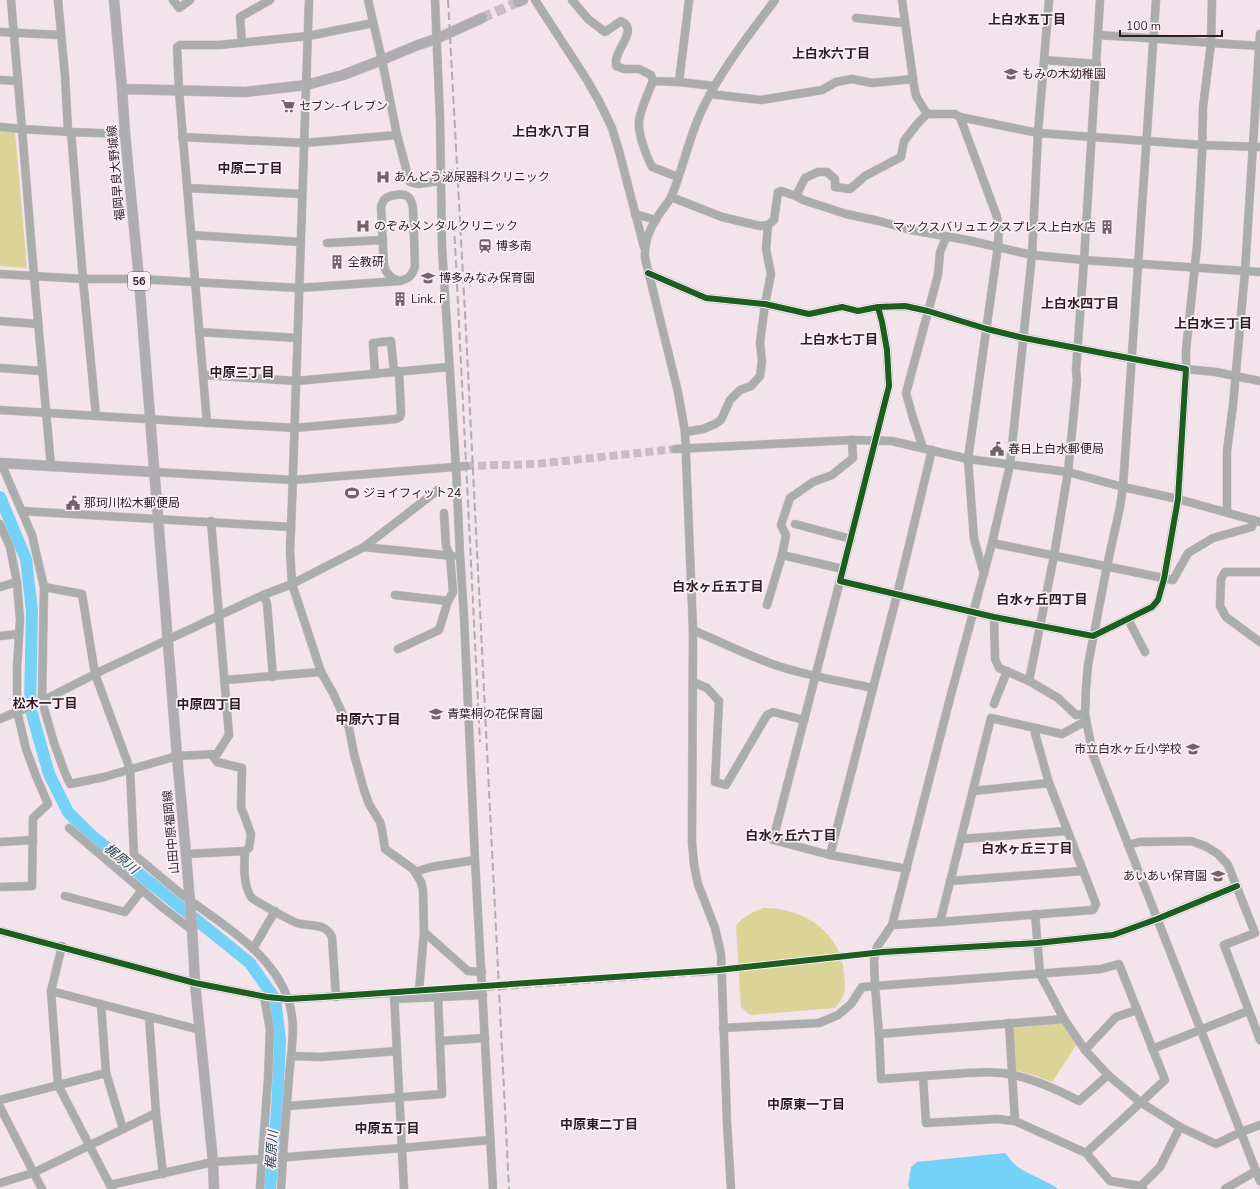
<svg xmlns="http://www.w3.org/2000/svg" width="1260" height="1189" font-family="'Nunito Sans','Noto Sans JP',sans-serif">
	<rect width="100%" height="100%" fill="#f3e3eb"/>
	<g fill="#dcd396">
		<path d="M0,131L15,132L27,268L0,266Z"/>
		<path d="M764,908C804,908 841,932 844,974C846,991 846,995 835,1008L750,1015L741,1007L736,926C743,916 753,912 764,908Z"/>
		<path d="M1063,1023L1077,1044L1052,1082L1036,1076L1015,1070L1013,1026Z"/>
	</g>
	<path fill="#74d1f7" d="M1005,1153C1009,1157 1013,1164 1018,1167C1031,1176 1046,1180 1058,1189H910L908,1186L911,1167L917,1162Z"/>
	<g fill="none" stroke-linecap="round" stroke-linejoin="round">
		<path stroke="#74d1f7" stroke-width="12" d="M0,497L26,559L32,611L30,707L49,774L68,812L91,835L250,963L275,999L280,1040L277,1110L270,1189"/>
		<g stroke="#ccbbc4" stroke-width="8" stroke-dasharray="8 4" stroke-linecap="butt">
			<path d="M466,466L537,464L675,449"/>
			<path d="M718,970L882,952"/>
			<path d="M475,988L701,972"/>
		</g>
		<path stroke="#ccbbc4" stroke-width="10" stroke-dasharray="10 5" stroke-linecap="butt" d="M482,18L518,2"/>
		<defs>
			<g id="minor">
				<path d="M58,0L65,76L68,131"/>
				<path d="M173,0L179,8L190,0"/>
				<path d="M368,0L382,60L397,135L409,179L410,182L418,184L440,181"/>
				<path d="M435,0L440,119L442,248L456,467L460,555L464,616L475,860L493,1189"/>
				<path d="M535,0L587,80L599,101L612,128L619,151L644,247"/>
				<path d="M572,0L588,19L605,32L621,21C638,29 618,47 616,60C616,62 616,64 616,66L624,69H639L651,75L653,81L679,82L714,86"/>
				<path d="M902,0L914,86L916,96L927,114H955L960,117L996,214L999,225L998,246L968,459L974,539L984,574"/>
				<path d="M1156,0L1123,487L1120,507L1107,566L1088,665L1086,688L1085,714L1093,755L1260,1181"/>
				<path d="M1212,0L1211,43L1203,107L1202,154L1197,246L1186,350V369L1216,372L1260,381"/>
				<path d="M856,18L905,23"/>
				<path d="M0,32L60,35"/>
				<path d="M1098,35C1152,38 1206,43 1260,46"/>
				<path d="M242,43L240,17L270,0"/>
				<path d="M1044,60L1097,64"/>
				<path d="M0,80L18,81"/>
				<path d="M653,81C649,91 639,113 639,122C638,135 647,157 652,167L678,177"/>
				<path d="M679,82L689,0"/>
				<path d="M710,94L761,100L822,90L836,82L852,79L872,83L913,79"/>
				<path d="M960,117L1038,133L1202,145L1260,147"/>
				<path d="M0,127L22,129L11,0"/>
				<path d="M71,132L83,279L96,416"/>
				<path d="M182,137L304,143L397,135"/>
				<path d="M187,188L302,194"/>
				<path d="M796,196L805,178L818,172H827L835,179V187L850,189L865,176L901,157L904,141L918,123L927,114"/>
				<path d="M671,197L722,217L760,226L768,225L774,220L778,192L781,191L796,196L803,200L846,214L879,221L911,230L967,240L1032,255L1084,260L1260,272"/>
				<path d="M635,214L656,220"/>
				<path d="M191,235L300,242"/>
				<path d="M327,243L383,240"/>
				<path d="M648,273L706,298L765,304L809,314L842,307L858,311L878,307L905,306L928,311L987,329L1024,338L1186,369L1178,499L1164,579L1158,600L1152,607L1093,636L994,617L840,581L889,386L887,350L882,322L878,307"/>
				<path d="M0,274L34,276L22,129L71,132L125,134"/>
				<path d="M0,321L38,324"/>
				<path d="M199,332L297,338"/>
				<path d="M0,368L42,371"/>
				<path d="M375,374L373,343L391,341L394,372"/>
				<path d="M203,375L296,381L449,367"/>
				<path d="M0,410L294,428L396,419L400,417L401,413L399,371"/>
				<path d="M207,423L179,91L177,47L180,45H220L308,36L373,23"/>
				<path d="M685,432L703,429L715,424L721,420L730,400L740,390L751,386L760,376L762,361L760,343L765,304L771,274L766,249L768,225"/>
				<path d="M923,448L913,418L906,393L938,275L940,252L946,238"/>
				<path d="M675,449L852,440L892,441L968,459L1068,472L1123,487L1178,499L1260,522"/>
				<path d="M1,463L32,535L44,587L42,701L54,743L65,773L70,784L104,777L177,756L217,754L229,735L211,521"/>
				<path d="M51,467L34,276L83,279H139L299,288L399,281C409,279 412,276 415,266L413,208C412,204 412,199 407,196C402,193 388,195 384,200C383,201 382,205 381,206L384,266C387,275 391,278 399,281"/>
				<path d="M154,472L293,480L466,466"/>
				<path d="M22,511L291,527"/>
				<path d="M1227,512V451L1233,405L1245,271L1260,34"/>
				<path d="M0,524L10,547L17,582L20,620L17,668V711L26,749L36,776L48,804L33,818L32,886L0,887"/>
				<path d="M795,524L851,539"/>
				<path d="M992,543L1173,580L1188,553L1213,538L1252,527L1254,520"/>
				<path d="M364,547L453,556"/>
				<path d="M782,555L843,569"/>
				<path d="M1260,572H1225L1221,579L1220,606L1226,617L1260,642"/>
				<path d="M0,587L17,582"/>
				<path d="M44,587L82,594L95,674L130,769L134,855C151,868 167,883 184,896C221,924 271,951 288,999C297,1024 291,1051 289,1077C286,1114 283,1152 281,1189"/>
				<path d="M263,595L267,603L273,677"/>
				<path d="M395,595L448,601"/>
				<path d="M767,605L782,555L786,535L781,525L790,498L813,482L832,475L853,458L852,440"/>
				<path d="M994,617L995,659L999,668L1029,681"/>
				<path d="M1128,619L1145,652"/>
				<path d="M693,630C720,642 747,655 775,665C807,676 840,681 873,688"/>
				<path d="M0,636L19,634"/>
				<path d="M398,649L439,630L448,601L453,592L450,556L446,546L444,513"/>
				<path d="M225,680L321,672"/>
				<path d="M693,682L707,688L719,701L715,782L726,785L767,715L773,712L804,720"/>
				<path d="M994,704L1007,671"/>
				<path d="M1085,714L1076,715L1058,698L1029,681L1054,556L1068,472L1077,380L1076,370L1084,260L1100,0"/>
				<path d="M0,719L42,701L101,671L263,595L292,584L290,551L292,503L309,0"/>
				<path d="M973,791L1049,783"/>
				<path d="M69,828L162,907L192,930"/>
				<path d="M961,839L1067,831"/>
				<path d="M0,842L33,840"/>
				<path d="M1128,845L1139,842L1191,841L1205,846L1218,854L1228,865L1255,933L1224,945L1260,1040"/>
				<path d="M245,851C244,866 243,884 251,897C253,900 291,921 297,923C310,927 325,922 332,937L336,997"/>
				<path d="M186,854L245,851L249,848L251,834L241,807L242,768L217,762L212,755"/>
				<path d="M830,855L773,840L840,581"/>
				<path d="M907,869L830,855L897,595L932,450"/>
				<path d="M415,872L431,867L475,860"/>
				<path d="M950,881L1083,871"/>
				<path d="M65,896L125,912L142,890"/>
				<path d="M1035,914L1040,974L1064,1019"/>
				<path d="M940,922L1093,910L1096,904L1049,783L1035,733L1038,729"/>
				<path d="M892,925L949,702L992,543L1010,465L1032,255L1038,133L1049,0"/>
				<path d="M0,931L195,983L267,997L288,999L323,997L474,988"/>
				<path d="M424,932L468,971L482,972"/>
				<path d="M62,946L51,991L58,1085L112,1189"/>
				<path d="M253,949L275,911"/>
				<path d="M883,952L1037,943L1113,935L1157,919L1237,886"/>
				<path d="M701,972L718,970"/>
				<path d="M51,991L200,1030"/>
				<path d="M419,991L424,932L423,890L421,882L413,869L385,849L382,830L380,822L369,804L364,790L354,754L349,728L333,693L321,672L292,584L364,547L438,490"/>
				<path d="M394,993L404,1189"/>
				<path d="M394,999L483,995"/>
				<path d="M101,1004L106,1073L123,1129"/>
				<path d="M149,1017L156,1113L163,1174"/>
				<path d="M1009,1023L1015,1121"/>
				<path d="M723,1028L819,1023L838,1015L851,1004L862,987L875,986L874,960L877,947L892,925L940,922L991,718L1062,734L1086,721"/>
				<path d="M879,1034L1064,1019L1085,1050L1108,1075L1140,1102L1180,1127L1216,1144L1241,1132L1260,1125"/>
				<path d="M440,1041L485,1038"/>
				<path d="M1152,1049L1248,1011"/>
				<path d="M1085,1050L1116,1017L1137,1010"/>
				<path d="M291,1056L320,1057L397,1051"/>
				<path d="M1108,1075L1079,1101C1058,1090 1037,1080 1013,1075C989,1069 949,1075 923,1076L926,1123L997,1119L1015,1121L1086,1153L1110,1181L1141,1186L1143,1189"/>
				<path d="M923,1076L881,1079L879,1034L875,986L1101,969L1119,964L1165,1080L1086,1153"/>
				<path d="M0,1100L106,1073"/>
				<path d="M288,1106L442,1094L438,997"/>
				<path d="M0,1107L42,1189"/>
				<path d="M0,1183L33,1173L156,1113"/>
				<path d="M110,1185L213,1162L262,1159L268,1079L270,1030L264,996"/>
				<path d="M1141,1186L1160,1167L1180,1127"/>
				<path d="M260,1189L262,1159L402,1148L490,1140"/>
				<path d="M731,1189L727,1122L721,954L715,928L698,884L694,865L692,842L693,630L685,432L678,392L645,258C644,243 648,231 657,218C661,210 668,204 672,195C683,168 689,138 701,112C720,71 748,36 775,0"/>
				<path d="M1225,1189L1256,1171"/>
			</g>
			<g id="major">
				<path d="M114,0L122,89L125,134L139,279L177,756L186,854L192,927L195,983L213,1162L214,1189"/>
				<path d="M518,2L523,0"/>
				<path d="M122,89L245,92L306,85L343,75L382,60L418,45L436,39L482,18"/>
				<path d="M0,463L154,472"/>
			</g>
		</defs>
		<use href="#minor" stroke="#cec1c8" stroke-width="9"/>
		<use href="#major" stroke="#cec1c8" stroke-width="11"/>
		<use href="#minor" stroke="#abacac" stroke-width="8"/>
		<use href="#major" stroke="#b0adb0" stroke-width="10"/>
		<g stroke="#b2abaf" stroke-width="2" stroke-dasharray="8 4" stroke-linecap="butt">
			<path d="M448,0L466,331L509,1189"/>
			<path d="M454,224L480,742"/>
		</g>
		<defs>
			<g id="cycleway">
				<path d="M648,273L706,298L765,304L809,314L842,307L858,311L878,307L905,306L928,311L987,329L1024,338L1186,369L1178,499L1164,579L1158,600L1152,607L1093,636L994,617L840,581L889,386L887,350L882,322L878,307"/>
				<path d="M0,931L195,983L267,997L288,999L323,997L718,970L883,952L1037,943L1113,935L1157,919L1237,886"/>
			</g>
		</defs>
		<use href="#cycleway" stroke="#faf0f5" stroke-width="8"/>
		<use href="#cycleway" stroke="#1b5e20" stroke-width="6"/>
	</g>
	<defs>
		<symbol id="school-bare" viewBox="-9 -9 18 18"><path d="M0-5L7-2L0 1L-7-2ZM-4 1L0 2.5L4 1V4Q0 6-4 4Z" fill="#74626b" stroke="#faf0f5" stroke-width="2.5" paint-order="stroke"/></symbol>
		<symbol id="supermarket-bare" viewBox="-9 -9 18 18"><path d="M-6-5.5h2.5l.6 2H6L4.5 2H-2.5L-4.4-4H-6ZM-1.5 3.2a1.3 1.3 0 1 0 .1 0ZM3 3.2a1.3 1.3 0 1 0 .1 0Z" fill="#74626b" stroke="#faf0f5" stroke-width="2.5" paint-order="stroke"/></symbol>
		<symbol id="hospital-bare" viewBox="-9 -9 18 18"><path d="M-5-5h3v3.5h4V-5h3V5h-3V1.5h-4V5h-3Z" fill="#74626b" stroke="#faf0f5" stroke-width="2.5" paint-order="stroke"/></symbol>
		<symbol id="building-bare" viewBox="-9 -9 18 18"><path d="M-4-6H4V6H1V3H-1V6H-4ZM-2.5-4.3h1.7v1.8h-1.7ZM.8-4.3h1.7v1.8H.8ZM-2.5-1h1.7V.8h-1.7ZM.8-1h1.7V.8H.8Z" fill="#74626b" stroke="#faf0f5" stroke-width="2.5" paint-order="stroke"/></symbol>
		<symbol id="station-bare" viewBox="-9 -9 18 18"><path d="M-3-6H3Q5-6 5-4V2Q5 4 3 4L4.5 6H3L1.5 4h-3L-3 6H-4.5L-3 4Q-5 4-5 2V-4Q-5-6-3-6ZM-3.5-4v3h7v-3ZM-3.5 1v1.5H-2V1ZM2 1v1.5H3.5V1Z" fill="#74626b" stroke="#faf0f5" stroke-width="2.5" paint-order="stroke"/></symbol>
		<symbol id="civic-bare" viewBox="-9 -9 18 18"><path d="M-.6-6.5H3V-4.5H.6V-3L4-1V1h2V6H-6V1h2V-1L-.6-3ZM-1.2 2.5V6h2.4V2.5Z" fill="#74626b" stroke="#faf0f5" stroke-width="2.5" paint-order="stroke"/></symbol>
		<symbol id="stadium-bare" viewBox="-9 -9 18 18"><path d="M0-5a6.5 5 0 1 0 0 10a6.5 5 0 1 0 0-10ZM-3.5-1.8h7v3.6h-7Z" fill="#74626b" stroke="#faf0f5" stroke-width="2.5" paint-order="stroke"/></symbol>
	</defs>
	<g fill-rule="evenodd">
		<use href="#school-bare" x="1001" y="64" width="20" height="20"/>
		<use href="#supermarket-bare" x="278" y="96" width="20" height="20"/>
		<use href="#hospital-bare" x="373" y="167" width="20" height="20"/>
		<use href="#hospital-bare" x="353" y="216" width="20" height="20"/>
		<use href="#building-bare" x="1097" y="217" width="20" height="20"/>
		<use href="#station-bare" x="475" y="236" width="20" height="20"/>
		<use href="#building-bare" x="327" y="252" width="20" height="20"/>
		<use href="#school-bare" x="418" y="268" width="20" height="20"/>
		<use href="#building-bare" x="390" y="289" width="20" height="20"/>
		<use href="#civic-bare" x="987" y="439" width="20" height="20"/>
		<use href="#stadium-bare" x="342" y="483" width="20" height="20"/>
		<use href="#civic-bare" x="63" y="493" width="20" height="20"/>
		<use href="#school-bare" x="426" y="704" width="20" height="20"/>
		<use href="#school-bare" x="1183" y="739" width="20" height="20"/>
		<use href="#school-bare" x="1208" y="866" width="20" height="20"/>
	</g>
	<g text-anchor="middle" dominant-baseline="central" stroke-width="3.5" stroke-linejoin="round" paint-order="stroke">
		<rect fill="#faf0f5" stroke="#6c5c64" stroke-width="1" x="128" y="272" width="22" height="18" rx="3"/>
		<g font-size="11" font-weight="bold" fill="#2f1d26">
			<text x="139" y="281">56</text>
		</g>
		<g font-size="12" fill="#2f1d26" stroke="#faf0f5" text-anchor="start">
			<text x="1022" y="74">もみの木幼稚園</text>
			<text x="299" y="106">セブン-イレブン</text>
			<text x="394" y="177">あんどう泌尿器科クリニック</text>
			<text x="374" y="226">のぞみメンタルクリニック</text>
			<text x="1096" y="227" text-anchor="end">マックスバリュエクスプレス上白水店</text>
			<text x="496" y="246">博多南</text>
			<text x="348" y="262">全教研</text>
			<text x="439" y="278">博多みなみ保育園</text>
			<text x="411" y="299">Link. F</text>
			<text x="1008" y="449">春日上白水郵便局</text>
			<text x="363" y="493">ジョイフィット24</text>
			<text x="84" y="503">那珂川松木郵便局</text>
			<text x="447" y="714">青葉桐の花保育園</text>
			<text x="1182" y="749" text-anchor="end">市立白水ヶ丘小学校</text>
			<text x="1207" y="876" text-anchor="end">あいあい保育園</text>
		</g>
		<g font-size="12" fill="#2f1d26" stroke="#faf0f5">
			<text transform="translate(116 173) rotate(-95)">福岡早良大野城線</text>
			<text transform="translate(171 832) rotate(-95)">山田中原福岡線</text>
		</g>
		<g font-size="13" font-weight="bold" fill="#2f1d26" stroke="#faf0f5">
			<text x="1027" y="20">上白水五丁目</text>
			<text x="831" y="54">上白水六丁目</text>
			<text x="551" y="132">上白水八丁目</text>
			<text x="250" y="169">中原二丁目</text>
			<text x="1080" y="304">上白水四丁目</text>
			<text x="1213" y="324">上白水三丁目</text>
			<text x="839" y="340">上白水七丁目</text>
			<text x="242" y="373">中原三丁目</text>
			<text x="718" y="587">白水ヶ丘五丁目</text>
			<text x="1042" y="600">白水ヶ丘四丁目</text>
			<text x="45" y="704">松木一丁目</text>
			<text x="209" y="705">中原四丁目</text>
			<text x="368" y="720">中原六丁目</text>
			<text x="791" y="836">白水ヶ丘六丁目</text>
			<text x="1027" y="849">白水ヶ丘三丁目</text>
			<text x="806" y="1105">中原東一丁目</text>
			<text x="599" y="1125">中原東二丁目</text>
			<text x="387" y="1129">中原五丁目</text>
		</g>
		<g font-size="13" font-style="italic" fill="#2b4753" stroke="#faf0f5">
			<text transform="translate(121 859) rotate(39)">梶原川</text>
			<text transform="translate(272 1150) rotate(-86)">梶原川</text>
		</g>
	</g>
	<path d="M1120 30v6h102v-6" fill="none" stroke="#2f1d26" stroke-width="2"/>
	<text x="1126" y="30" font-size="12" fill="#2f1d26" stroke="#faf0f5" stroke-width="3" paint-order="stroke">100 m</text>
</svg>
